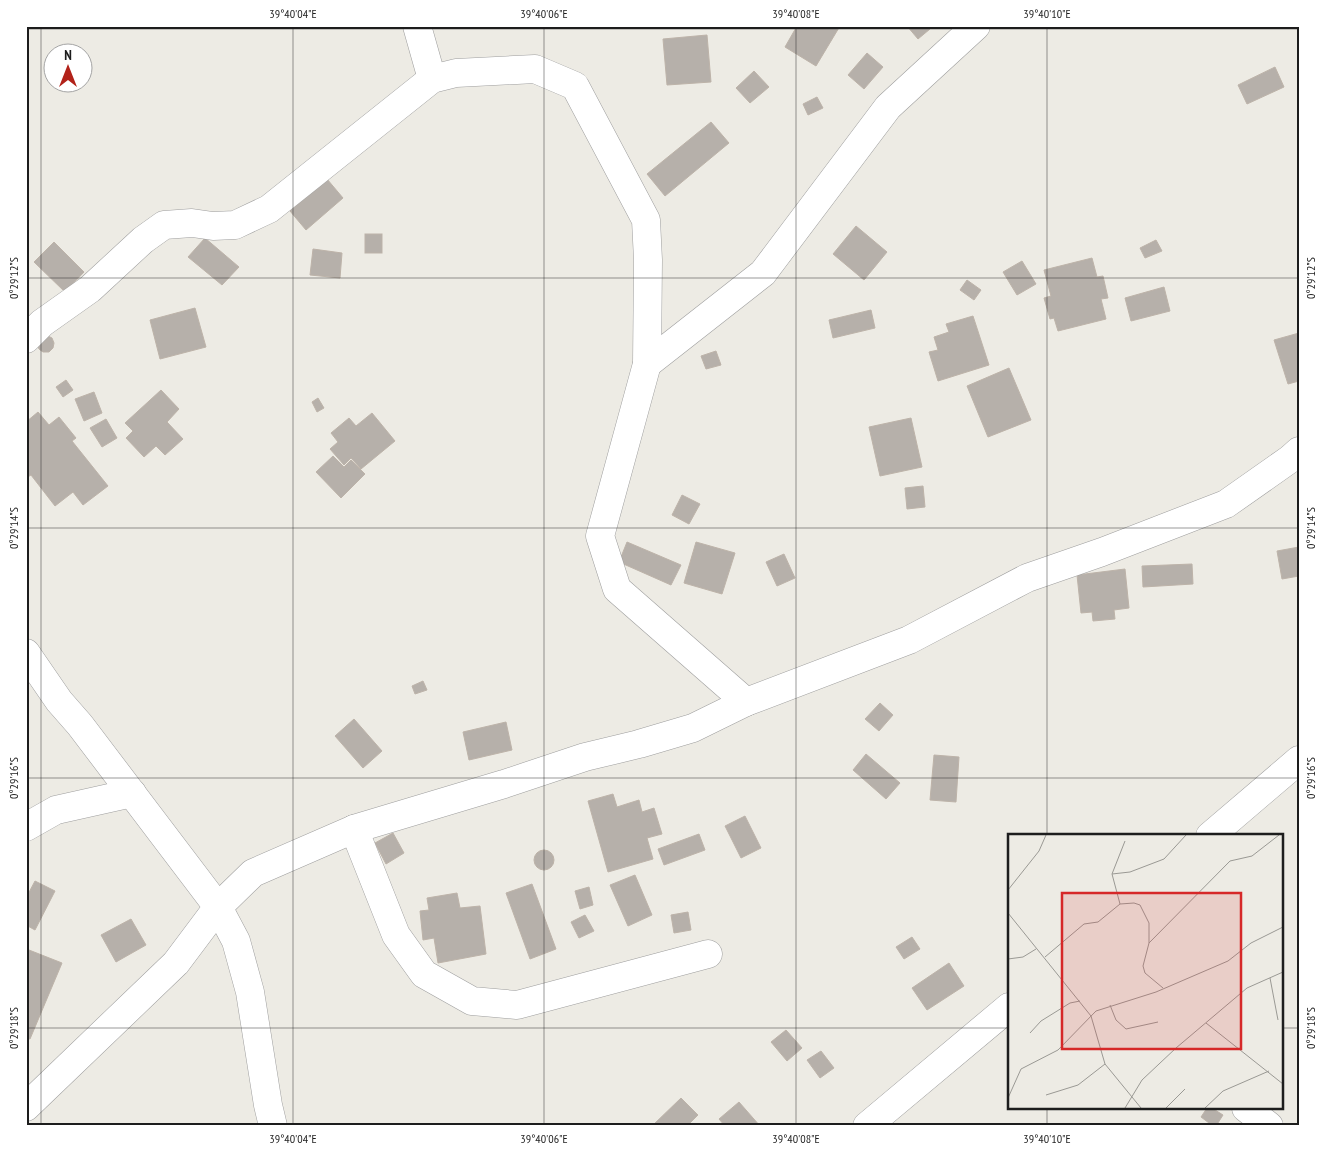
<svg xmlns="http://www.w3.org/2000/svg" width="1325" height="1152" font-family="'PT Sans Narrow',sans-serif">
	<rect width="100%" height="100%" fill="#edebe4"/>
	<g fill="#b6b0aa" stroke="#bdb3a9">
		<path d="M797,26H840L816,66L785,47Z"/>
		<path d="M907,26H927L930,29L918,39Z"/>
		<path d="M707,35L711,82L667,85L663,39Z"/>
		<path d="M867,53L883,67L864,89L848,75Z"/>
		<path d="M1275,67L1284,87L1247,104L1238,85Z"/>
		<path d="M754,71L769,87L750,103L736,88Z"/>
		<path d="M817,97L823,108L808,115L803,104Z"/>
		<path d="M711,122L729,143L665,196L647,174Z"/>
		<path d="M327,179L343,198L306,230L290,211Z"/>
		<path d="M856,226L887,252L864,280L833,254Z"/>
		<rect x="365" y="234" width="17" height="19"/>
		<path d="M205,238L239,267L222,285L188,257Z"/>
		<path d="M1156,240L1162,251L1145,258L1140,248Z"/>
		<path d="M54,242L84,272L65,292L34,262Z"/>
		<path d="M313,249L342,253L340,278L310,275Z"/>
		<path d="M1092,258L1097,277L1103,276L1108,298L1101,299L1106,319L1058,331L1054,318L1050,319L1044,298L1051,296L1044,270Z"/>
		<path d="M1022,261L1036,284L1017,295L1003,272Z"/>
		<path d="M967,280L981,290L974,300L960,290Z"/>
		<path d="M1164,287L1170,311L1131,321L1125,298Z"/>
		<path d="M195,308L206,347L160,359L150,320Z"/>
		<path d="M871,310L875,328L833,338L829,320Z"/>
		<path d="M973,316L989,365L938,381L929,352L938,350L934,337L949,332L946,324Z"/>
		<path d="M1299,333V381L1288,384L1274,340Z"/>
		<path d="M48,336L52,338L54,343L53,348L49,352H43L39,349L37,344Z"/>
		<path d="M716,351L721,365L706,369L701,356Z"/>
		<path d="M1009,368L1031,420L988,437L967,386Z"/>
		<path d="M66,380L73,390L63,397L56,387Z"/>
		<path d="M161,390L179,409L167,422L183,439L165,455L156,446L144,457L126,438L133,431L125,423Z"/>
		<path d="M94,392L102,413L84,421L75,399Z"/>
		<path d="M318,398L324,408L317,412L312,402Z"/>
		<path d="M38,412L49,425L59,417L76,438L72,441L108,486L83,505L73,492L55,506L31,475L26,478V422Z"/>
		<path d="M372,413L395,441L361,469L351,458L344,465L330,449L338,442L331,433L349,418L356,426Z"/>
		<path d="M911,418L922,467L880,476L869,427Z"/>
		<path d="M106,419L117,438L102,447L90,428Z"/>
		<path d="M333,456L344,467L351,460L365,474L341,498L316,472Z"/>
		<path d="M923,486L925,507L907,509L905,488Z"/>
		<path d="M682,495L700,504L689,524L672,515Z"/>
		<path d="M627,542L681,565L671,585L619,562Z"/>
		<path d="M696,542L735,553L722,594L684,583Z"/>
		<path d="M1299,547V576L1282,579L1277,551Z"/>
		<path d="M784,554L795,578L777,586L766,562Z"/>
		<path d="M1192,564L1193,584L1143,587L1142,566Z"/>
		<path d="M1125,569L1129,608L1114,610L1115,619L1093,621L1092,612L1081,613L1077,575Z"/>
		<path d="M423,681L427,690L415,694L412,686Z"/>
		<path d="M880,703L893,715L879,731L865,719Z"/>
		<path d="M354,719L382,751L363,768L335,736Z"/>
		<path d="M506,722L512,750L469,760L463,732Z"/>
		<path d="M866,754L900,783L886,799L853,770Z"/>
		<path d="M934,755L959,757L956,802L930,800Z"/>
		<path d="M613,794L617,807L639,800L642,812L654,808L662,834L647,838L653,859L608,872L588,801Z"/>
		<path d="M745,816L761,848L741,858L725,826Z"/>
		<path d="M393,833L404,853L386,864L375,843Z"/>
		<path d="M699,834L705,850L664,865L658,849Z"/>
		<circle cx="544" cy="860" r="10"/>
		<path d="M635,875L652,915L628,926L610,885Z"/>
		<path d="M35,881L55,891L35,930L26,925V898Z"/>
		<path d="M532,884L556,949L530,959L506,893Z"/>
		<path d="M589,887L593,905L580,909L575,891Z"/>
		<path d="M457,893L460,908L480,906L486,954L438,963L434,938L423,940L420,911L429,910L427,898Z"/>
		<path d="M688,912L691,930L674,933L671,915Z"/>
		<path d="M585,915L594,931L579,938L571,922Z"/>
		<path d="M131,919L146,945L116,962L101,935Z"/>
		<path d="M912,937L920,949L904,959L896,947Z"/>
		<path d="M29,950L62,963L30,1039L26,1038V955Z"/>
		<path d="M949,963L964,986L927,1010L912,988Z"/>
		<path d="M786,1030L802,1048L787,1061L771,1042Z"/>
		<path d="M821,1051L834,1068L820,1078L807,1060Z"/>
		<path d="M681,1098L698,1115L687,1126H652Z"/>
		<path d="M739,1102L760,1126H725L719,1119Z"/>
		<path d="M1207,1108H1212L1223,1115L1216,1126H1213L1201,1117Z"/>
	</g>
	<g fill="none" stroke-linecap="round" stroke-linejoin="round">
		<defs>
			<g id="street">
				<path d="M417,26L432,79"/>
				<path d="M26,339L42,323L90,289L143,240L164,225L192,223L213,226L235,225L269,209L432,79L456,73L535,69L575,86L646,220L648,260L647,364L600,536L617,589L746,702"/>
				<path d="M647,364L763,273L888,107L976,26"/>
				<path d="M26,653L59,701L80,725L218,907L236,941L250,992L268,1105L273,1126"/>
				<path d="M26,827L56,810L132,793"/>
				<path d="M354,829L396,935L424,974L472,1001L517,1005L708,954"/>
				<path d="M1210,836L1299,760"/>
				<path d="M26,1107L176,963L218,907L253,873L354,829L504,784L585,757L639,744L693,728L746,702L909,640L1027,578L1102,552L1226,504L1290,459L1299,451"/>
				<path d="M1246,1108L1269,1126"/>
				<path d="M867,1126L1009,1007"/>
			</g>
		</defs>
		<use href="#street" stroke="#9e9e9e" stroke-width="29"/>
		<use href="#street" stroke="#fff" stroke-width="28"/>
	</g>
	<path fill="none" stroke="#1d1d1d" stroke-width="1" stroke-opacity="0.45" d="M41,26V1126M293,26V1126M544,26V1126M796,26V1126M1047,26V836M26,29H1299M26,278H1299M26,528H1299M26,778H1299M26,1028H1009M1281,1028H1299M1047,1108V1126"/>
	<g transform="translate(1008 834)">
		<rect width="275" height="275" fill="#edebe4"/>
		<path fill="none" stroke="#9a9994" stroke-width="1" d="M104,40L122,38L156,25L178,1M0,56L31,17L38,1M112,70L104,40L117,7M0,79L83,182L97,230L133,274M141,109L222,27L244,22L271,1M37,123L76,90L90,88L112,70L126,69L132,71L141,89V109L135,132L137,139L155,154M0,125L15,123L28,115M262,144L270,186M102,171L108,186L118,195L150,188M198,189L275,250M22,199L33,187L62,169L72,167M38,261L70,251L97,230M0,264L13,235L50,216L88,177L148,158L220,127L243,109L275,93M117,274L134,246L168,214L239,154L275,138M158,274L177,255M197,274L215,257L261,237"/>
		<path fill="#d62828" fill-opacity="0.15" stroke="#d62828" stroke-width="2.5" d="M54,59H233V215H54Z"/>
		<rect width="275" height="275" fill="none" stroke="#1d1d1d" stroke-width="2.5"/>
	</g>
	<rect width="1325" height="1152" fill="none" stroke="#ffffff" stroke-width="55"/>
	<g transform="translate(68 68)"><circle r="24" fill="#ffffff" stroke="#a5a5a5"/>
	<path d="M0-4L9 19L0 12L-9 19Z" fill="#b22219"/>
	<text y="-8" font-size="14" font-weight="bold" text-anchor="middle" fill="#1d1d1d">N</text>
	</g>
	<rect x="28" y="28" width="1270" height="1096" fill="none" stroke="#1d1d1d" stroke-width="2"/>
	<g font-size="12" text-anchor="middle" fill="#1d1d1d">
		<text x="293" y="18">39°40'04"E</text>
		<text x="544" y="18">39°40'06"E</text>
		<text x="796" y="18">39°40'08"E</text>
		<text x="1047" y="18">39°40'10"E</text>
		<text transform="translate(14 278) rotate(-90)" y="4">0°29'12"S</text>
		<text transform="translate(1311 278) rotate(-90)" y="4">0°29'12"S</text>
		<text transform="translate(14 528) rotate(-90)" y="4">0°29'14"S</text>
		<text transform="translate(1311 528) rotate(-90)" y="4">0°29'14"S</text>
		<text transform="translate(14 778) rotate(-90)" y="4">0°29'16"S</text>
		<text transform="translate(1311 778) rotate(-90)" y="4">0°29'16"S</text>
		<text transform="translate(14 1028) rotate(-90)" y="4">0°29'18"S</text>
		<text transform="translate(1311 1028) rotate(-90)" y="4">0°29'18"S</text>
		<text x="293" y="1143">39°40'04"E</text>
		<text x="544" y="1143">39°40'06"E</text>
		<text x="796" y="1143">39°40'08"E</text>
		<text x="1047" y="1143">39°40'10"E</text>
	</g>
</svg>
